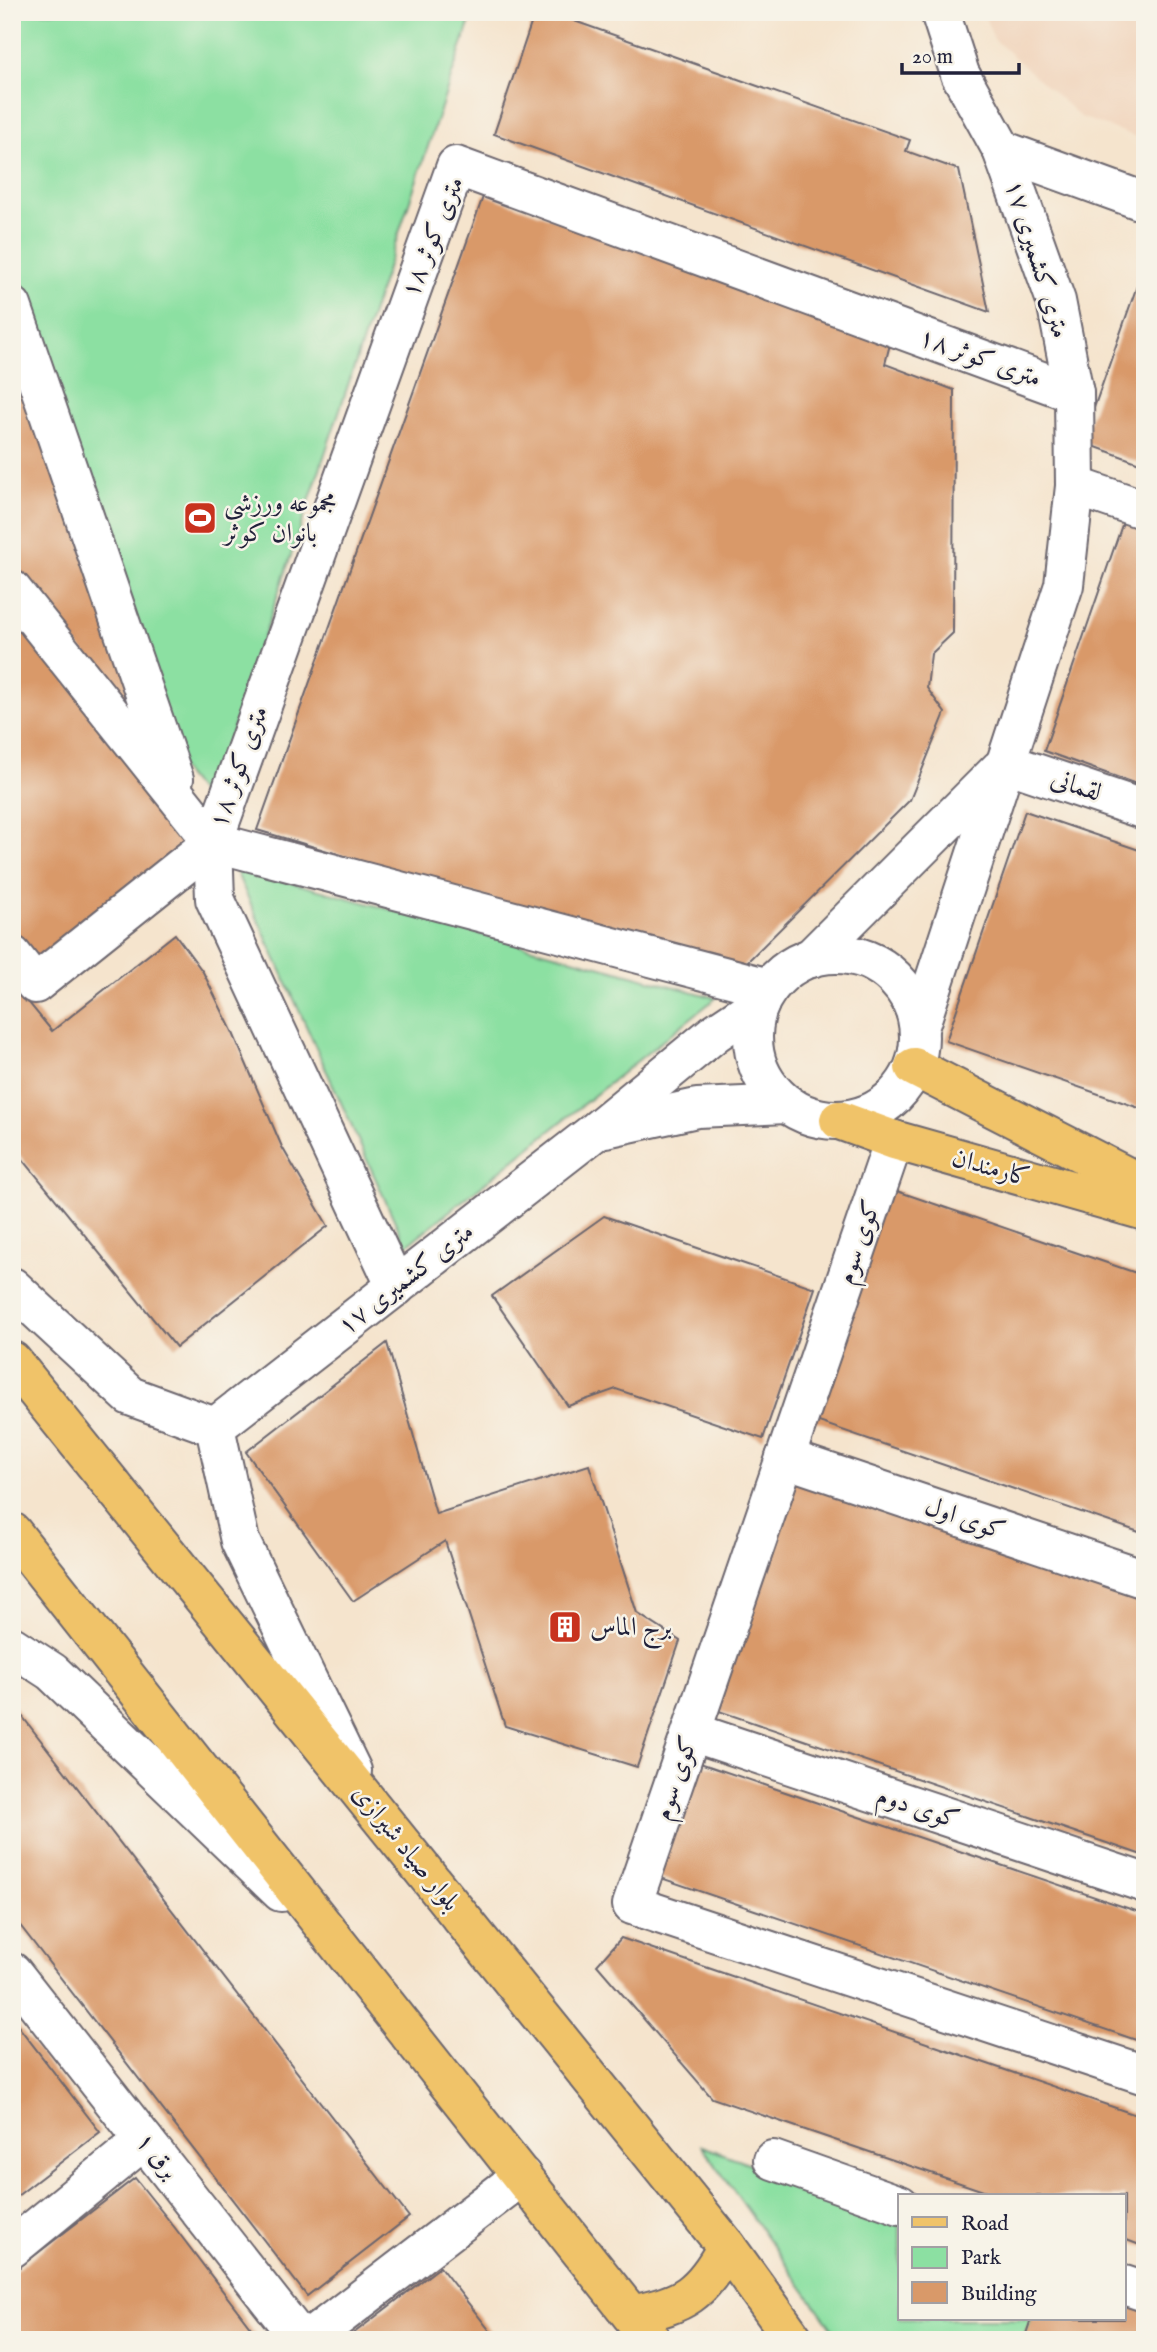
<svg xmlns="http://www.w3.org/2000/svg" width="1157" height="2352" font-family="'IM FELL English',Amiri,serif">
	<rect width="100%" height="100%" fill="#f7f3e8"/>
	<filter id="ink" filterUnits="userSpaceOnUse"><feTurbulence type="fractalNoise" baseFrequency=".0143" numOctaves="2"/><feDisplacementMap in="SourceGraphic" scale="14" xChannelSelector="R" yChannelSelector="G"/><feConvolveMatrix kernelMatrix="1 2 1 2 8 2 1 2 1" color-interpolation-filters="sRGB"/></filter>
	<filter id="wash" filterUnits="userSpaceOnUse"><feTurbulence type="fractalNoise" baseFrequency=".00686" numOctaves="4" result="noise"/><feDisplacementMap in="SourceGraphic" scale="28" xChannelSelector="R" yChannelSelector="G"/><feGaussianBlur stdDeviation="1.57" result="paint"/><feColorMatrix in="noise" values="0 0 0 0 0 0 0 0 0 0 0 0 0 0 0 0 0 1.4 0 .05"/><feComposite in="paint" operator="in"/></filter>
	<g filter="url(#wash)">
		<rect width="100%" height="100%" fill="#f5e4cd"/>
		<path fill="#f1d5bd" d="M983,12H1145V140L1081,117L994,39Z"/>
		<g fill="#8ce0a2" stroke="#57816e" stroke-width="2">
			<path d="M12,12H473L208,803L178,765L12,270Z"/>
			<path d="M234,867L716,998L406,1246Z"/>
			<path d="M702,2146L900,2219V2319H1031L1024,2340H840Z"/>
		</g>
		<g id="blocks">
			<g fill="#d99969">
				<path d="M535,12H549L910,140L906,151L959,170L989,312L494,134Z"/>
				<path d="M484,194L891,340L885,364L954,390L953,633L931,654L927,688L945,713L910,800L737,972L257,830Z"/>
				<path d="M1144,266H1145V465L1082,442Z"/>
				<path d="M12,352L152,734L12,566Z"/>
				<path d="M1123,522L1145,530V787L1044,751Z"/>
				<path d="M12,613L194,837L35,963L12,935Z"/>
				<path d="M1025,811L1145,852V1110L946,1041Z"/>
				<path d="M175,934L203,972L233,1033L282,1147L328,1226L176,1347L12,1146V982L52,1031Z"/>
				<path d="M888,1188L1145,1276V1534L810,1419Z"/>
				<path d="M604,1216L815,1288L763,1439L616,1389L568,1406L492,1296Z"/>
				<path d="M387,1343L436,1514L589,1465L637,1613L680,1641L637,1767L505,1726L445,1541L353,1601L246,1452Z"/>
				<path d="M792,1478L1145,1599V1856L713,1709Z"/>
				<path d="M12,1703L409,2217L307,2296L12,1915Z"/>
				<path d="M694,1761L1145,1914V2043L655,1876Z"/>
				<path d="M621,1938L1145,2118V2247L1124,2239V2196H998L712,2098L597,1965Z"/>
				<path d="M12,2018L100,2132L12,2200Z"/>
				<path d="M135,2178L175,2228L260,2340H12V2273Z"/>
				<path d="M440,2267L497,2340H345Z"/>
				<path d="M1124,2301L1145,2308V2340H1024L1031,2319H1124Z"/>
			</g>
		</g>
	</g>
	<g filter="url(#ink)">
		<use href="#blocks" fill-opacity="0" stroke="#6c666e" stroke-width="2"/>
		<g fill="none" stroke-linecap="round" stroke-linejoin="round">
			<defs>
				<g id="minor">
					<path d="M1002,150L1145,202"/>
					<path d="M12,306L174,779"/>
					<path d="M1075,486L1145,510"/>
					<path d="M12,590L213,842L215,899L396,1287"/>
					<path d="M1006,763L1145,810"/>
					<path d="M213,842L456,166L1074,393"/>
					<path d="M213,842L769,988"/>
					<circle cx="836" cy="1037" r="83"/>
					<path d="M12,955L35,984L213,842"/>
					<path d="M811,958L1000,769"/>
					<path d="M919,1028L1064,585L1075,486L1074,393L1056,301L1002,150L960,74L940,12"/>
					<path d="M606,1128L697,1108L787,1104"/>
					<path d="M894,1140L632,1905L1145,2075"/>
					<path d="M12,1287L130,1396L215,1427"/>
					<path d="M215,1427L597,1130L715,1033L760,1003"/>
					<path d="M215,1427L240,1541L352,1771"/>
					<path d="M785,1458L1145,1579"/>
					<path d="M12,1646L52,1672L281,1892"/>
					<path d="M692,1732L1145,1883"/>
					<path d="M12,1972L301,2340"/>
					<path d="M773,2160L900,2205"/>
					<path d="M12,2248L144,2140"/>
					<path d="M1124,2285L1145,2292"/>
					<path d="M308,2340L522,2176"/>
				</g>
				<g id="major">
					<path d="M914,1067L1145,1186"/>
					<path d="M839,1120L894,1140L1145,1211"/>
					<path d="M12,1361L727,2247L794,2340"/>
					<path d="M12,1532L651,2340"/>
					<path d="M632,2315C687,2303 699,2295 727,2247"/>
				</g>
			</defs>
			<use href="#minor" stroke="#6c666e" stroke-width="42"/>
			<use href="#major" stroke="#6c666e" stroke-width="42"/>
			<use href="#minor" stroke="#fff" stroke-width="38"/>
			<use href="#major" stroke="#f0c369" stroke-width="38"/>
		</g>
	</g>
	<defs>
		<symbol id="stadium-square" viewBox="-11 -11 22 22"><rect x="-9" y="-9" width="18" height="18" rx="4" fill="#c8321e" stroke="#f7f3e8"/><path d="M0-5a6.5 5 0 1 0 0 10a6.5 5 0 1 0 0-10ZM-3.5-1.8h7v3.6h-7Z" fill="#fff"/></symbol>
		<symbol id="building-square" viewBox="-11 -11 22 22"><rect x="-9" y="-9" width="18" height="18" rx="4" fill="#c8321e" stroke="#f7f3e8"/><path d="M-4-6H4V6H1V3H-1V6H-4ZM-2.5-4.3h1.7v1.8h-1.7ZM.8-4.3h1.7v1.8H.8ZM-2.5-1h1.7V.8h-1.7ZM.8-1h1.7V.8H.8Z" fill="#fff"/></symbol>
	</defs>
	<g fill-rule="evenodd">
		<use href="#stadium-square" x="181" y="499" width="38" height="38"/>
		<use href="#building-square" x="546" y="1608" width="38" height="38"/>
	</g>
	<g text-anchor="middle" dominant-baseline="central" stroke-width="5" stroke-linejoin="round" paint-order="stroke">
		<g font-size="26" fill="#22223b" stroke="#f7f3e8">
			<text transform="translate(433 237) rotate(-68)">۱۸ متری کوثر</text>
			<text transform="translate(1037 259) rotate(73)">۱۷ متری کشمیری</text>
			<text transform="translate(980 358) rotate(20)">۱۸ متری کوثر</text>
			<text transform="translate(239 767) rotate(-70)">۱۸ متری کوثر</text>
			<text transform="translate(1076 786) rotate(19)">لقمانی</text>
			<text transform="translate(991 1168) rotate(16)">کارمندان</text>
			<text transform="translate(859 1242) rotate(-71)">کوی سوم</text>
			<text transform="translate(406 1279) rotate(-38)">۱۷ متری کشمیری</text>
			<text transform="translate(965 1519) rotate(19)">کوی اول</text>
			<text transform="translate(676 1778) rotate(-71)">کوی سوم</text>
			<text transform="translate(918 1808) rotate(18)">کوی دوم</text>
			<text transform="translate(406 1848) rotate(51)">بلوار صیاد شیرازی</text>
			<text transform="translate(157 2156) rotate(52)">برق ۱</text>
		</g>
		<g font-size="26" fill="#22223b" stroke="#f7f3e8" text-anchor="start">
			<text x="224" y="503">مجموعه ورزشی<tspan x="224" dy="30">بانوان کوثر</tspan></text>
			<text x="590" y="1627">برج الماس</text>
		</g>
	</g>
	<rect width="1157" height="2352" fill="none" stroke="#f7f3e8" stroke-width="42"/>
	<rect x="898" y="2194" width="228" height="126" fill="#f7f3e8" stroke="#a29fa3" stroke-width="2"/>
	<rect x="912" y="2217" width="35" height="10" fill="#f0c369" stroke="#a29fa3" stroke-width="2"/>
	<text x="961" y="2230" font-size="21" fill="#22223b">Road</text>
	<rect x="912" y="2247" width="35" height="21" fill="#8ce0a2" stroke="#a29fa3" stroke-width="2"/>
	<text x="961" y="2264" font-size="21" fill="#22223b">Park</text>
	<rect x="912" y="2282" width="35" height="21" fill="#d99969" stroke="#a29fa3" stroke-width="2"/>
	<text x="961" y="2300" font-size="21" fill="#22223b">Building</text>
	<path d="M902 63v10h117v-10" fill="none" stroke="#22223b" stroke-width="3.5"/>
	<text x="912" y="63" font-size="21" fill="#22223b" stroke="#f7f3e8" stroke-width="5" paint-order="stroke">20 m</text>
</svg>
